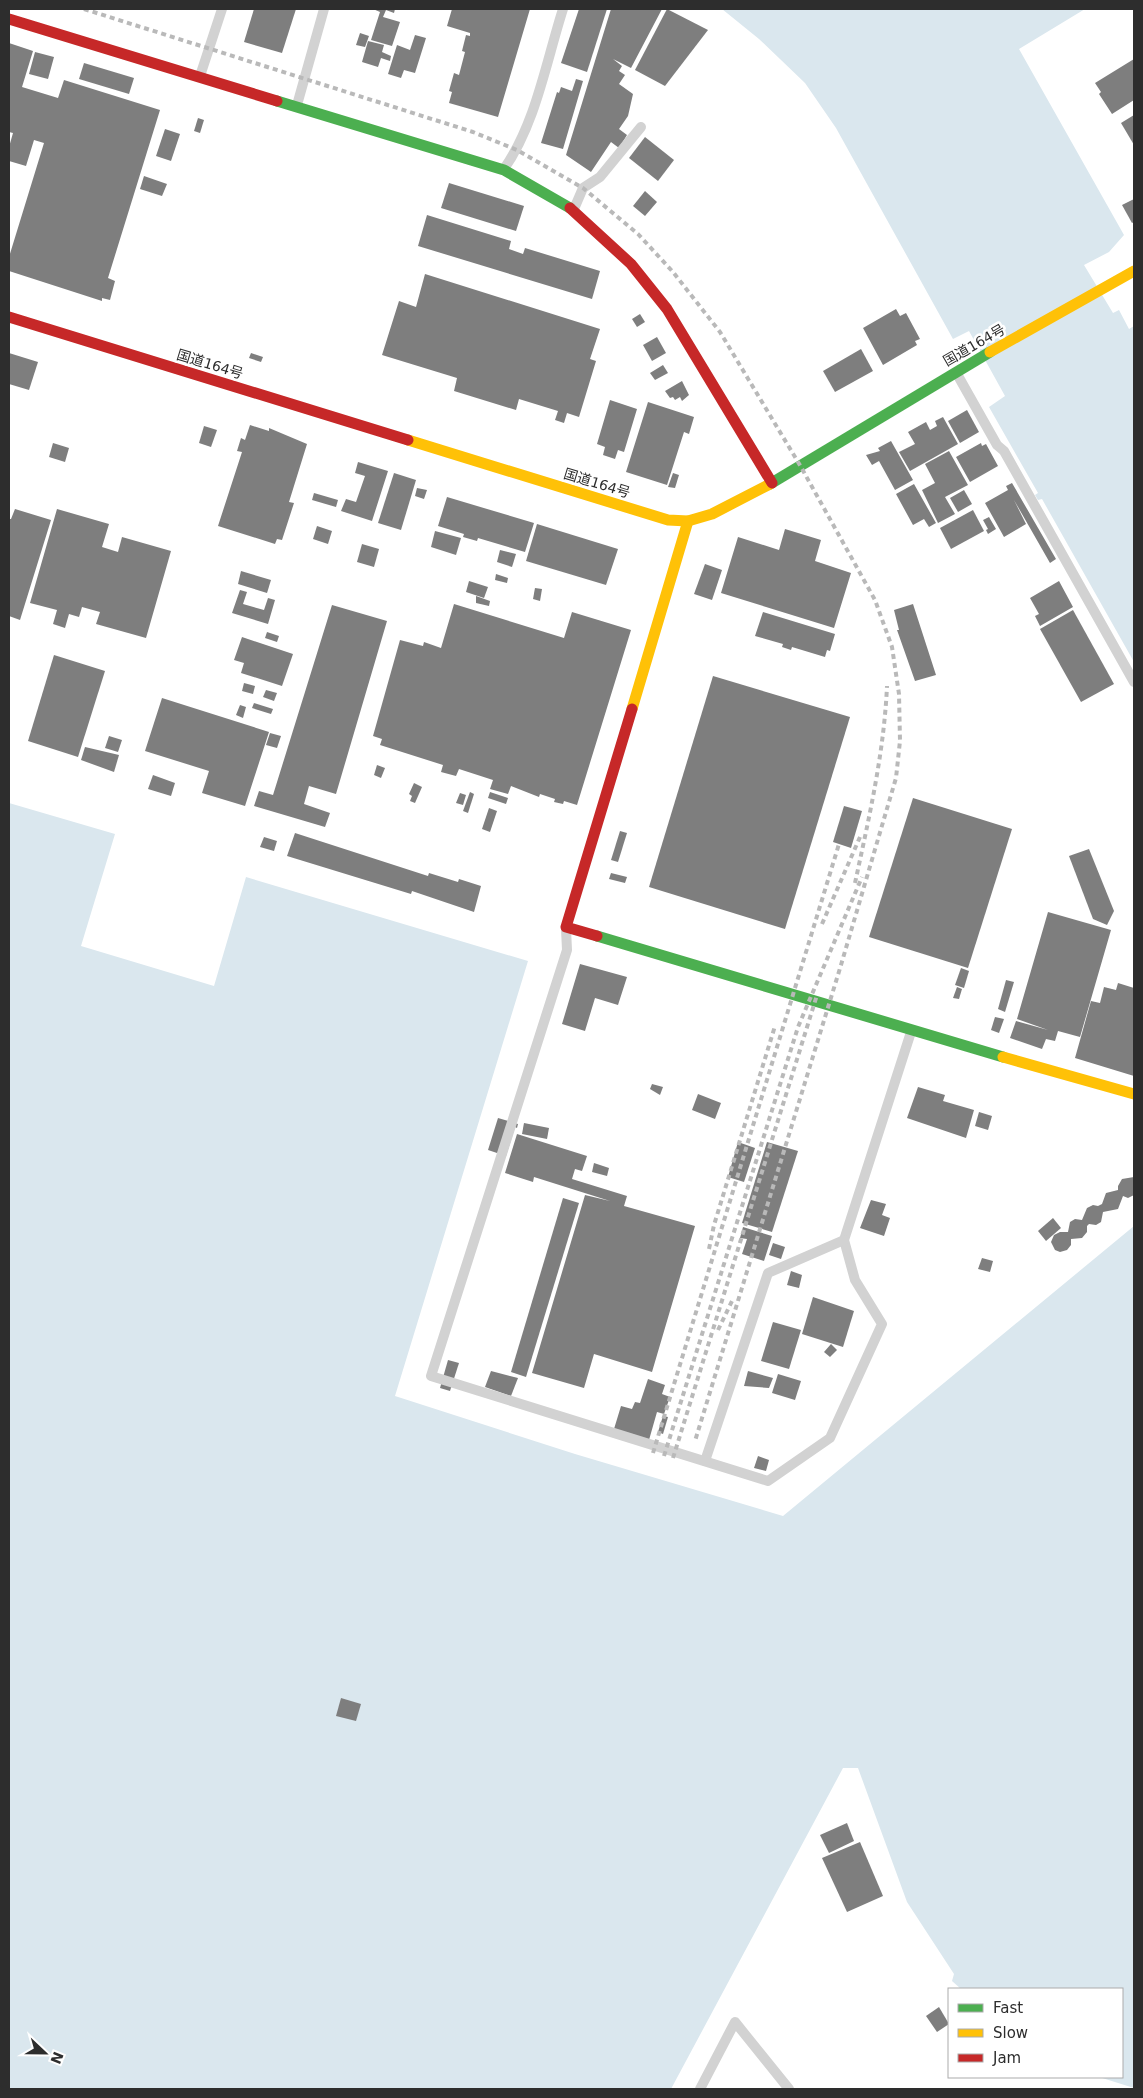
<svg xmlns="http://www.w3.org/2000/svg" width="1143" height="2098" font-family="'DejaVu Sans','Noto Sans JP',sans-serif">
	<rect width="100%" height="100%" fill="#fff"/>
	<g fill="#dae7ee">
		<path d="M722,9H1085L1019,49L1124,235L1109,252L1084,265L1113,313L1119,310L1129,329L1134,326V662L1042,499L1038,500L1035,495L1038,493L989,407L1005,396L969,331L953,339L836,128L805,83L759,39Z"/>
		<path d="M9,803L115,834L81,946L214,986L246,877L528,961L395,1396L575,1454L783,1516L1134,1226V2088L1099,2077H1122V1989H961L952,1981L954,1974L907,1902L858,1768H843L671,2089H9Z"/>
	</g>
	<g fill="#7e7e7e">
		<path d="M254,9H296L282,53L244,42Z"/>
		<path d="M373,9H395L394,13L386,10L383,17L400,22L392,46L371,40L380,12Z"/>
		<path d="M452,9H530L498,117L449,103L452,92L449,91L454,73L459,75L465,52L462,51L466,35L470,36V33L447,26Z"/>
		<path d="M579,9H607L587,72L561,63Z"/>
		<path d="M611,9H662L631,68L613,59L622,66L619,71L625,75L619,84L633,94L628,116L619,129L627,135L619,148L611,142L591,172L566,155Z"/>
		<path d="M667,9L708,30L665,86L635,70Z"/>
		<path d="M360,33L369,36L365,47L356,45Z"/>
		<path d="M415,35L426,38L415,73L404,70L401,78L388,74L397,45L410,50Z"/>
		<path d="M368,41L384,45L382,52L391,56L390,61L381,58L378,67L362,62Z"/>
		<path d="M9,43L33,51L22,87L58,98L64,80L160,110L108,278L115,281L110,300L102,298V301L9,271V257L44,143L34,140L26,166L9,161V147L13,133L9,132Z"/>
		<path d="M35,52L54,57L48,79L29,74Z"/>
		<path d="M1134,59V100L1112,114L1099,94L1101,92L1095,83Z"/>
		<path d="M84,63L134,78L129,94L79,79Z"/>
		<path d="M576,79L583,81L563,149L541,143L557,92L559,93L561,87L572,91Z"/>
		<path d="M1134,115V145L1121,123Z"/>
		<path d="M198,118L204,120L200,133L194,131Z"/>
		<path d="M165,129L180,134L171,161L156,156Z"/>
		<path d="M645,137L674,160L658,181L629,158Z"/>
		<path d="M144,176L167,184L162,196L140,189Z"/>
		<path d="M449,183L524,206L516,231L441,208Z"/>
		<path d="M645,191L657,202L645,216L633,206Z"/>
		<path d="M1134,199V222L1132,223L1122,205Z"/>
		<path d="M427,215L511,241L509,249L523,254L525,248L600,271L592,299L418,246Z"/>
		<path d="M425,274L600,329L590,359L596,361L579,417L567,413L564,423L555,420L558,411L519,399L516,410L454,391L457,378L382,355L399,301L416,307Z"/>
		<path d="M896,309L900,316L906,313L920,339L915,341L917,345L883,365L863,328Z"/>
		<path d="M640,314L645,322L637,327L632,319Z"/>
		<path d="M657,337L666,353L652,361L643,345Z"/>
		<path d="M861,349L873,371L835,392L823,371Z"/>
		<path d="M9,353L38,362L29,390L9,384Z"/>
		<path d="M251,353L263,357L261,362L249,358Z"/>
		<path d="M663,365L668,373L655,380L650,373Z"/>
		<path d="M682,381L689,395L682,401L680,397L675,400L673,397L670,398L665,391Z"/>
		<path d="M610,400L637,409L624,452L618,450L615,459L603,455L605,447L597,444Z"/>
		<path d="M648,402L694,417L689,434L684,432L667,485L626,472Z"/>
		<path d="M967,410L979,432L960,443L948,421Z"/>
		<path d="M943,417L958,444L910,471L899,452L915,444L908,432L926,422L930,430L937,426L935,421Z"/>
		<path d="M250,425L269,431V428L307,444L289,502L294,503L282,540L277,539L275,544L218,526L242,452L237,451L241,438L245,440Z"/>
		<path d="M204,426L217,430L211,447L199,443Z"/>
		<path d="M891,441L913,480L895,490L879,461L872,465L866,455L880,451L878,448Z"/>
		<path d="M53,443L69,448L65,462L49,457Z"/>
		<path d="M981,443L982,446L986,444L998,466L970,482L956,457Z"/>
		<path d="M949,451L968,485L945,497L955,514L938,523L922,490L935,483L925,464Z"/>
		<path d="M358,462L388,471L372,521L341,511L346,499L356,502L365,476L355,473Z"/>
		<path d="M394,473L416,480L401,530L378,523Z"/>
		<path d="M673,473L679,475L675,488L668,487Z"/>
		<path d="M1012,483L1056,559L1050,563L1014,500L1026,524L1004,537L985,503L1008,490L1006,486Z"/>
		<path d="M914,484L936,523L929,527L924,519L913,525L896,494Z"/>
		<path d="M417,488L427,490L424,499L415,496Z"/>
		<path d="M964,490L972,504L958,512L950,498Z"/>
		<path d="M314,493L338,500L336,507L312,500Z"/>
		<path d="M447,497L534,523L525,552L478,538L477,541L463,537L464,534L438,526Z"/>
		<path d="M15,509L51,520L20,620L9,616V519H11Z"/>
		<path d="M57,509L109,524L102,547L118,552L122,537L171,551L146,638L96,624L100,612L82,607L79,617L69,614L65,628L53,624L57,610L30,603Z"/>
		<path d="M973,510L984,531L951,549L940,528Z"/>
		<path d="M989,517L996,529L988,534L986,530L988,529L983,520Z"/>
		<path d="M537,524L618,549L606,585L526,561Z"/>
		<path d="M317,526L332,531L328,544L313,539Z"/>
		<path d="M785,529L821,540L815,561L851,573L834,628L721,593L738,537L779,550Z"/>
		<path d="M435,531L461,538L456,555L431,547Z"/>
		<path d="M362,544L379,549L374,567L357,562Z"/>
		<path d="M500,550L516,554L512,567L497,562Z"/>
		<path d="M705,564L722,570L712,600L694,594Z"/>
		<path d="M241,571L271,580L267,593L238,584Z"/>
		<path d="M496,574L508,578L507,583L495,580Z"/>
		<path d="M469,581L488,587L484,598L466,592Z"/>
		<path d="M1059,581L1073,607L1040,626L1035,616L1039,614L1030,598Z"/>
		<path d="M535,588L542,589L540,601L533,599Z"/>
		<path d="M240,590L247,592L243,604L264,610L268,598L275,600L268,624L232,613Z"/>
		<path d="M476,596L490,601L489,606L476,603Z"/>
		<path d="M454,604L564,638L572,612L631,630L577,805L564,801L563,804L554,802L555,799L540,794L539,797L511,786L508,794L490,789L493,780L459,769L456,776L441,772L443,765L380,745L382,739L373,736L400,640L423,646L424,642L441,648Z"/>
		<path d="M913,604L936,675L915,681L897,630H899L894,610Z"/>
		<path d="M332,605L387,621L336,794L309,786L304,804L330,813L325,827L254,806L259,791L273,795Z"/>
		<path d="M1073,610L1114,684L1081,702L1040,629Z"/>
		<path d="M763,612L835,634L830,651L827,650L825,657L792,647L791,650L782,647L783,644L755,636Z"/>
		<path d="M267,632L279,636L277,642L265,638Z"/>
		<path d="M242,637L293,654L282,686L241,673L244,663L234,660Z"/>
		<path d="M54,655L105,671L78,757L28,741Z"/>
		<path d="M713,676L850,717L785,929L649,887Z"/>
		<path d="M244,683L255,686L253,694L242,691Z"/>
		<path d="M266,690L277,693L274,701L263,697Z"/>
		<path d="M162,698L269,732L245,806L202,793L209,771L145,751Z"/>
		<path d="M254,703L273,709L271,714L252,708Z"/>
		<path d="M240,705L246,707L243,718L236,715Z"/>
		<path d="M270,733L281,736L277,748L266,745Z"/>
		<path d="M109,736L122,740L118,752L105,748Z"/>
		<path d="M85,747L119,755L114,772L81,760Z"/>
		<path d="M377,765L385,768L381,778L374,775Z"/>
		<path d="M153,775L175,783L171,796L148,789Z"/>
		<path d="M414,783L422,787L415,803L410,801L412,796L409,794Z"/>
		<path d="M470,792L474,794L468,813L463,811Z"/>
		<path d="M490,792L508,798L506,804L488,798Z"/>
		<path d="M460,793L466,795L463,805L456,803Z"/>
		<path d="M913,798L1012,829L968,968L869,937Z"/>
		<path d="M844,806L862,811L851,848L833,842Z"/>
		<path d="M489,808L497,811L490,832L482,829Z"/>
		<path d="M620,831L627,833L618,862L611,860Z"/>
		<path d="M295,833L428,876L429,873L458,882L459,879L481,886L474,912L412,891L411,894L287,856Z"/>
		<path d="M264,837L277,841L274,851L260,847Z"/>
		<path d="M1089,849L1114,911L1107,925L1093,919L1069,856Z"/>
		<path d="M611,873L627,877L625,883L609,879Z"/>
		<path d="M1048,912L1111,930L1080,1037L1058,1031L1055,1041L1046,1039L1042,1049L1010,1038L1016,1021L1048,1030L1017,1019Z"/>
		<path d="M580,964L627,977L618,1005L595,998L585,1031L562,1024Z"/>
		<path d="M961,968L969,971L964,988L955,985Z"/>
		<path d="M1006,980L1014,982L1005,1012L998,1009Z"/>
		<path d="M1118,983L1134,988V1076L1075,1058L1091,1001L1100,1003L1104,987L1116,990Z"/>
		<path d="M957,987L962,989L959,999L953,998Z"/>
		<path d="M995,1017L1004,1019L999,1033L991,1030Z"/>
		<path d="M652,1084L663,1087L660,1095L650,1089Z"/>
		<path d="M918,1087L945,1095L943,1101L974,1110L966,1138L907,1118Z"/>
		<path d="M698,1094L721,1103L715,1119L692,1110Z"/>
		<path d="M979,1112L992,1116L988,1130L975,1126Z"/>
		<path d="M498,1118L518,1124L517,1128L515,1127L506,1156L488,1150Z"/>
		<path d="M524,1123L549,1128L547,1139L522,1134Z"/>
		<path d="M517,1134L587,1156L582,1171L575,1169L572,1179L627,1196L624,1206L695,1226L652,1372L594,1354L584,1388L532,1373L585,1195L610,1201L534,1177L533,1182L505,1173Z"/>
		<path d="M738,1142L755,1148L744,1182L728,1177Z"/>
		<path d="M767,1142L798,1151L772,1232L742,1223Z"/>
		<path d="M594,1163L609,1168L607,1176L592,1172Z"/>
		<path d="M1134,1177V1195L1128,1198L1123,1196L1118,1209L1103,1212L1101,1222L1096,1225L1089,1224L1087,1226V1232L1082,1238L1071,1239V1245L1067,1250L1060,1252L1055,1250L1051,1242L1054,1235L1060,1232H1068L1070,1222L1075,1219L1082,1220L1087,1208L1093,1205L1098,1206L1102,1204L1106,1193L1118,1190V1186L1122,1179Z"/>
		<path d="M563,1198L579,1203L526,1377L511,1372Z"/>
		<path d="M871,1200L886,1204L882,1215L890,1218L884,1236L860,1228Z"/>
		<path d="M1053,1218L1061,1228L1046,1241L1038,1231Z"/>
		<path d="M743,1227L772,1236L764,1261L742,1254L747,1239L740,1238Z"/>
		<path d="M773,1243L785,1247L781,1259L769,1255Z"/>
		<path d="M982,1258L993,1261L990,1272L978,1269Z"/>
		<path d="M791,1271L802,1275L799,1288L787,1285Z"/>
		<path d="M813,1297L854,1311L843,1347L802,1334Z"/>
		<path d="M773,1322L801,1330L789,1369L761,1361Z"/>
		<path d="M831,1344L837,1350L830,1357L824,1352Z"/>
		<path d="M448,1360L459,1363L450,1391L440,1388Z"/>
		<path d="M491,1371L518,1378L511,1396L485,1387Z"/>
		<path d="M748,1371L773,1378L769,1388L744,1386Z"/>
		<path d="M778,1374L801,1381L795,1400L772,1393Z"/>
		<path d="M648,1379L665,1385L662,1394L670,1397L664,1414L657,1412L649,1440L614,1429L621,1406L632,1409L635,1402L640,1403Z"/>
		<path d="M663,1416L668,1417L663,1434L658,1432Z"/>
		<path d="M758,1456L769,1460L766,1471L754,1468Z"/>
		<path d="M341,1698L361,1704L356,1721L336,1716Z"/>
		<path d="M847,1823L854,1841L829,1853L820,1835Z"/>
		<path d="M860,1842L883,1896L847,1912L822,1858Z"/>
		<path d="M939,2007L949,2024L937,2032L926,2016Z"/>
	</g>
	<g fill="none" stroke-linecap="round" stroke-linejoin="round">
		<g stroke="#d2d2d2" stroke-width="10">
			<path d="M200,76L222,9"/>
			<path d="M297,105L324,9"/>
			<path d="M504,169C536,123 546,62 563,9"/>
			<path d="M574,209L583,188L600,177L641,127"/>
			<path d="M957,374L997,445L1004,451L1134,682"/>
			<path d="M566,929L567,950L431,1376L768,1481L830,1438L882,1324L855,1280L844,1240L911,1032"/>
			<path d="M705,1461L768,1273L844,1240"/>
			<path d="M700,2089L735,2022L789,2089"/>
		</g>
		<g stroke="#4caf50" stroke-width="11">
			<path d="M277,101L504,170L570,208"/>
			<path d="M770,484L990,352"/>
			<path d="M597,936L1003,1057"/>
		</g>
		<g stroke="#ffc107" stroke-width="11">
			<path d="M990,352L1134,271"/>
			<path d="M408,440L668,520L688,521L712,514L770,484"/>
			<path d="M632,709L688,521"/>
			<path d="M1003,1057L1134,1094"/>
		</g>
		<g stroke="#c62828" stroke-width="11">
			<path d="M9,19L277,101"/>
			<path d="M570,208L631,264L667,309L772,483"/>
			<path d="M9,317L408,440"/>
			<path d="M597,936L566,927L632,709"/>
		</g>
		<g stroke="#b9b9b9" stroke-width="4" stroke-dasharray="5 4" stroke-linecap="butt">
			<path d="M84,9L473,132L517,150L583,188L638,234L673,272L720,332L801,467L875,600L892,647L899,694L900,741L896,778L841,965L695,1441"/>
			<path d="M855,883C869,818 884,753 887,686"/>
			<path d="M822,924L860,837"/>
			<path d="M709,1249L714,1225L775,1026"/>
			<path d="M718,1330L733,1299"/>
			<path d="M653,1453L839,844"/>
			<path d="M664,1456L798,1027L862,877"/>
			<path d="M673,1458L817,995"/>
		</g>
	</g>
	<g text-anchor="middle" dominant-baseline="central" stroke-width="5" stroke-linejoin="round" paint-order="stroke">
		<g font-size="14" fill="#2d2d2d" stroke="#fff">
			<text transform="translate(974 345) rotate(-30)">国道164号</text>
			<text transform="translate(210 364) rotate(17)">国道164号</text>
			<text transform="translate(597 483) rotate(17)">国道164号</text>
		</g>
	</g>
	<rect width="1143" height="2098" fill="none" stroke="#2d2d2d" stroke-width="20"/>
	<rect x="948" y="1988" width="175" height="90" fill="#ffffff" stroke="#ababab"/>
	<rect x="958" y="2004" width="25" height="8" fill="#4caf50" stroke="#ababab"/>
	<text x="993" y="2013" font-size="15" fill="#2d2d2d">Fast</text>
	<rect x="958" y="2029" width="25" height="8" fill="#ffc107" stroke="#ababab"/>
	<text x="993" y="2038" font-size="15" fill="#2d2d2d">Slow</text>
	<rect x="958" y="2054" width="25" height="8" fill="#c62828" stroke="#ababab"/>
	<text x="993" y="2063" font-size="15" fill="#2d2d2d">Jam</text>
	<g transform="translate(45 2053) rotate(112)" stroke="#ffffff" stroke-width="4" paint-order="stroke">
	<path d="M0-4L9 19L0 12L-9 19Z" fill="#2d2d2d"/>
	<text y="-8" font-size="14" font-weight="bold" text-anchor="middle" fill="#2d2d2d">N</text>
	</g>
</svg>
